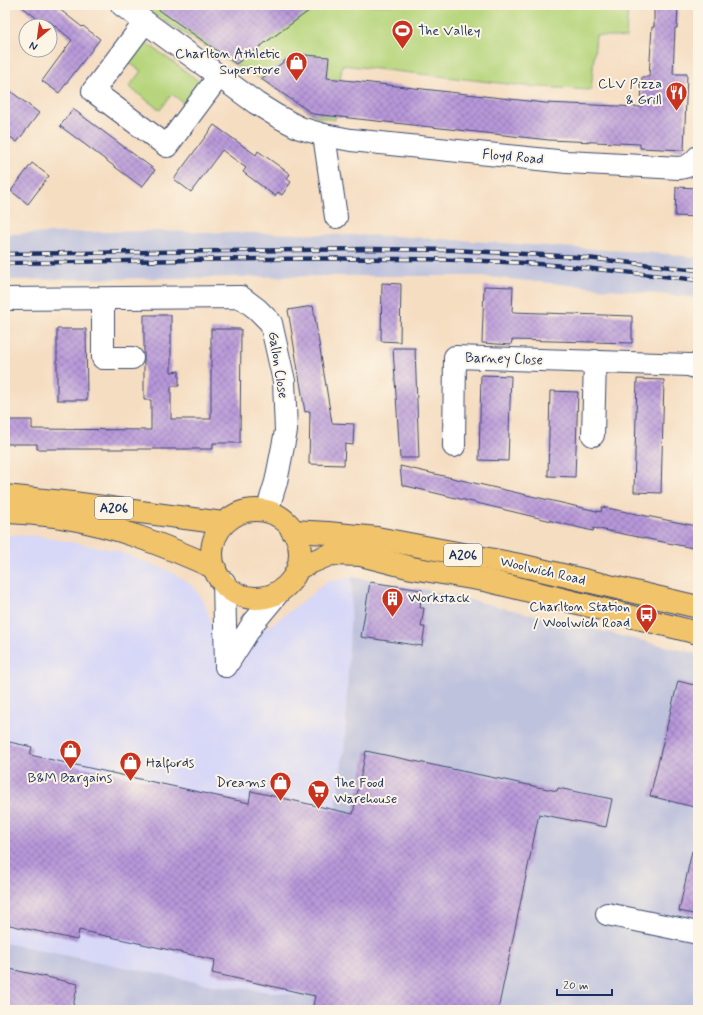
<svg xmlns="http://www.w3.org/2000/svg" width="703" height="1015" font-family="Mynerve,sans-serif">
	<defs>
		<pattern id="building-cross-hatch" width="8" height="8" patternUnits="userSpaceOnUse"><rect width="8" height="8" fill="#b797d9"/><path d="M0 0l8 8M0 8l8-8" fill="none" stroke="#947cb3"/></pattern>
	</defs>
	<rect width="100%" height="100%" fill="#fcf5e5"/>
	<filter id="ink" filterUnits="userSpaceOnUse"><feTurbulence type="fractalNoise" baseFrequency=".025" numOctaves="2"/><feDisplacementMap in="SourceGraphic" scale="8" xChannelSelector="R" yChannelSelector="G"/><feConvolveMatrix kernelMatrix="1 2 1 2 8 2 1 2 1" color-interpolation-filters="sRGB"/></filter>
	<filter id="wash" filterUnits="userSpaceOnUse"><feTurbulence type="fractalNoise" baseFrequency=".012" numOctaves="4" result="noise"/><feDisplacementMap in="SourceGraphic" scale="16" xChannelSelector="R" yChannelSelector="G"/><feGaussianBlur stdDeviation="0.9" result="paint"/><feColorMatrix in="noise" values="0 0 0 0 0 0 0 0 0 0 0 0 0 0 0 0 0 1.4 0 .05"/><feComposite in="paint" operator="in"/></filter>
	<g filter="url(#wash)">
		<rect width="100%" height="100%" fill="#f5ddc1"/>
		<path fill="#d7d7f8" d="M5,535L37,536L114,550L168,570L193,586L205,604L213,628L251,639L300,604L326,582L352,577L345,742L336,808L297,995L212,985L5,944Z"/>
		<g fill="#bfc2dd">
			<path d="M153,231L394,236L669,254L698,258V298L479,276H334L5,280V234Z"/>
			<path d="M352,577L429,590L698,654V1010H5V943L212,985L297,995L336,808L345,742Z"/>
		</g>
		<g fill="#b6d57b" stroke="#68826c">
			<path d="M139,5H628L626,38L596,35L591,90L525,86L342,65L335,120L317,117L261,79L235,65Z"/>
			<path d="M140,38L204,85L188,106L172,94L160,110L129,87L141,71L124,59Z"/>
		</g>
		<g id="blocks">
			<g fill="url(#building-cross-hatch)">
				<path d="M20,5H61L58,8L82,27L83,26L100,39L59,93L42,81L72,40L49,21L45,25Z"/>
				<path d="M152,5H317L236,64Z"/>
				<path d="M654,5H678L677,28H675L673,74H687L684,150L640,148V144L549,140L313,114L261,79L294,54L329,57L327,78L545,103L641,107L642,77H649L652,27H654Z"/>
				<path d="M5,87L39,113L17,142L5,133Z"/>
				<path d="M73,109L155,170L142,187L60,126Z"/>
				<path d="M214,125L256,155L258,151L290,174L287,179L291,182L282,195L278,192L275,196L243,172L246,168L222,150L191,192L174,179Z"/>
				<path d="M32,163L49,176L28,204L11,191Z"/>
				<path d="M676,187L698,188V217L675,216Z"/>
				<path d="M382,283L401,284L400,342L381,341Z"/>
				<path d="M484,286L513,287L512,312L632,316V343L512,340L511,345L482,343Z"/>
				<path d="M313,306L332,423L354,424L353,445L345,444L344,465L309,464L310,411L305,412L288,310Z"/>
				<path d="M144,315H171V372L179,371V386H171V419H211V329H241L240,443H213V449H37V444H5V420H32V429L151,430V400H144Z"/>
				<path d="M57,329H86L87,400H57Z"/>
				<path d="M393,348H415L419,458H400Z"/>
				<path d="M481,375L511,376L508,461L479,460Z"/>
				<path d="M637,379L664,380L661,493L634,492Z"/>
				<path d="M550,391L578,392L575,477L548,476Z"/>
				<path d="M400,466L601,512L602,507L696,526L695,532H698V549L594,528L593,531L402,485Z"/>
				<path d="M370,582L422,590L420,608H424L421,627H425L422,646L361,637Z"/>
				<path d="M678,681L698,686V808L650,796Z"/>
				<path d="M5,741L32,747L30,755L249,803L251,791L353,814L366,751L557,791L558,788L612,799L606,827L539,814L498,1010H312L315,996L212,973L215,960L79,930L77,940L5,924Z"/>
				<path d="M692,851L698,852V915L679,911Z"/>
				<path d="M5,968L78,984L72,1010H5Z"/>
			</g>
		</g>
	</g>
	<g filter="url(#ink)">
		<use href="#blocks" fill-opacity="0" stroke="#3c496d" stroke-width="1"/>
		<g fill="none" stroke-linecap="round" stroke-linejoin="round">
			<defs>
				<g id="minor">
					<path d="M122,5L256,103L277,116L300,128L324,135L351,140L567,162L679,168C688,167 692,164 698,157"/>
					<path d="M145,22L93,91L167,146L219,76"/>
					<path d="M324,135L336,217"/>
					<path d="M5,299L241,297L257,309L271,323L284,381L286,431L276,482L267,511"/>
					<path d="M103,299V358H132"/>
					<path d="M593,435L595,361"/>
					<path d="M454,446L455,357L689,365L698,368"/>
					<path d="M224,582L226,666"/>
					<path d="M226,666L254,622L279,592"/>
					<path d="M607,914L698,933"/>
				</g>
				<g id="major">
					<path d="M5,496L73,503L223,523"/>
					<circle cx="256" cy="554" r="44"/>
					<path d="M5,512C23,513 42,514 60,517C114,525 166,546 215,568"/>
					<path d="M292,531L328,533L377,538L520,565L698,607"/>
					<path d="M300,567L331,554L361,555L412,568L489,581L698,633"/>
				</g>
			</defs>
			<use href="#minor" stroke="#3c496d" stroke-width="24"/>
			<use href="#major" stroke="#3c496d" stroke-width="24"/>
			<use href="#minor" stroke="#fff" stroke-width="22"/>
			<use href="#major" stroke="#f1c36a" stroke-width="22"/>
			<defs>
				<g id="rail">
					<path d="M5,254L367,249L454,250L577,257L698,270"/>
					<path d="M5,263C156,261 307,256 458,260C538,262 618,271 698,280"/>
				</g>
			</defs>
			<use href="#rail" stroke="#1b2f5e" stroke-width="4.5"/>
			<use href="#rail" stroke="#fcf5e5" stroke-width="3" stroke-dasharray="9" stroke-linecap="butt"/>
		</g>
	</g>
	<defs>
		<symbol id="stadium-pin" viewBox="-11 -11 22 30"><path d="M0 17L-7.5 6A9.5 9.5 0 1 1 7.5 6Z" fill="#c8321e" stroke="#fcf5e5"/><path d="M0-5a6.5 5 0 1 0 0 10a6.5 5 0 1 0 0-10ZM-3.5-1.8h7v3.6h-7Z" fill="#fff"/></symbol>
		<symbol id="shop-pin" viewBox="-11 -11 22 30"><path d="M0 17L-7.5 6A9.5 9.5 0 1 1 7.5 6Z" fill="#c8321e" stroke="#fcf5e5"/><path d="M-5-2.5h2.3a2.7 3.5 0 0 1 5.4 0H5L5.5 6h-11ZM-1.5-2.5h3a1.5 2.3 0 0 0-3 0Z" fill="#fff"/></symbol>
		<symbol id="restaurant-pin" viewBox="-11 -11 22 30"><path d="M0 17L-7.5 6A9.5 9.5 0 1 1 7.5 6Z" fill="#c8321e" stroke="#fcf5e5"/><path d="M-5-6h1v4h1v-4h1v4h1v-4h1v5L-1.5 .5V6h-2V.5L-5-1ZM5-6V6H3V1.5H1.5Q1.5-4 5-6Z" fill="#fff"/></symbol>
		<symbol id="building-pin" viewBox="-11 -11 22 30"><path d="M0 17L-7.5 6A9.5 9.5 0 1 1 7.5 6Z" fill="#c8321e" stroke="#fcf5e5"/><path d="M-4-6H4V6H1V3H-1V6H-4ZM-2.5-4.3h1.7v1.8h-1.7ZM.8-4.3h1.7v1.8H.8ZM-2.5-1h1.7V.8h-1.7ZM.8-1h1.7V.8H.8Z" fill="#fff"/></symbol>
		<symbol id="bus-pin" viewBox="-11 -11 22 30"><path d="M0 17L-7.5 6A9.5 9.5 0 1 1 7.5 6Z" fill="#c8321e" stroke="#fcf5e5"/><path d="M-5-6H5V4H4V6H2V4H-2V6H-4V4H-5ZM-3.5-4V0h7V-4ZM-3.5 1.2v1.5H-2V1.2ZM2 1.2v1.5H3.5V1.2Z" fill="#fff"/></symbol>
		<symbol id="supermarket-pin" viewBox="-11 -11 22 30"><path d="M0 17L-7.5 6A9.5 9.5 0 1 1 7.5 6Z" fill="#c8321e" stroke="#fcf5e5"/><path d="M-6-5.5h2.5l.6 2H6L4.5 2H-2.5L-4.4-4H-6ZM-1.5 3.2a1.3 1.3 0 1 0 .1 0ZM3 3.2a1.3 1.3 0 1 0 .1 0Z" fill="#fff"/></symbol>
	</defs>
	<g fill-rule="evenodd">
		<use href="#stadium-pin" x="390" y="18" width="25" height="34"/>
		<use href="#shop-pin" x="284" y="50" width="25" height="34"/>
		<use href="#restaurant-pin" x="664" y="80" width="25" height="34"/>
		<use href="#building-pin" x="380" y="586" width="25" height="34"/>
		<use href="#bus-pin" x="634" y="602" width="25" height="34"/>
		<use href="#shop-pin" x="58" y="738" width="25" height="34"/>
		<use href="#shop-pin" x="118" y="750" width="25" height="34"/>
		<use href="#shop-pin" x="268" y="770" width="25" height="34"/>
		<use href="#supermarket-pin" x="306" y="778" width="25" height="34"/>
	</g>
	<g text-anchor="middle" dominant-baseline="central" stroke-width="4" stroke-linejoin="round" paint-order="stroke">
		<g fill="#fcf5e5" stroke="#5e6a86" stroke-width="1">
			<rect x="95" y="497" width="38" height="22" rx="3"/>
			<rect x="444" y="544" width="38" height="22" rx="3"/>
		</g>
		<g font-size="13" font-weight="bold" fill="#1b2f5e">
			<text x="114" y="508">A206</text>
			<text x="463" y="555">A206</text>
		</g>
		<g font-size="14" fill="#1b2f5e" stroke="#fcf5e5" text-anchor="start">
			<text x="418" y="31">The Valley</text>
			<text x="280" y="54" text-anchor="end">Charlton Athletic<tspan x="280" dy="16">Superstore</tspan></text>
			<text x="662" y="84" text-anchor="end">CLV Pizza<tspan x="662" dy="16">&amp; Grill</tspan></text>
			<text x="408" y="598">Workstack</text>
			<text x="630" y="607" text-anchor="end">Charlton Station<tspan x="630" dy="16">/ Woolwich Road</tspan></text>
			<text x="146" y="763">Halfords</text>
			<text x="70" y="778" text-anchor="middle">B&amp;M Bargains</text>
			<text x="266" y="783" text-anchor="end">Dreams</text>
			<text x="334" y="783">The Food<tspan x="334" dy="16">Warehouse</tspan></text>
		</g>
		<g font-size="14" fill="#1b2f5e" stroke="#fcf5e5">
			<text transform="translate(513 157) rotate(5)">Floyd Road</text>
			<text transform="translate(504 359) rotate(2)">Barney Close</text>
			<text transform="translate(278 365) rotate(81)">Gallon Close</text>
			<text transform="translate(543 571) rotate(13)">Woolwich Road</text>
		</g>
	</g>
	<rect width="703" height="1015" fill="none" stroke="#fcf5e5" stroke-width="20"/>
	<g transform="translate(38 38) rotate(209)"><circle r="19" fill="#fcf5e5" stroke="#a2a6af"/>
	<path d="M0-3L7 15L0 10L-7 15Z" fill="#c8321e"/>
	<text y="-6" font-size="11" font-weight="bold" text-anchor="middle" fill="#1b2f5e">N</text>
	</g>
	<path d="M557 989v6h55v-6" fill="none" stroke="#1b2f5e" stroke-width="2"/>
	<text x="563" y="989" font-size="12" fill="#1b2f5e" stroke="#fcf5e5" stroke-width="3" paint-order="stroke">20 m</text>
</svg>
